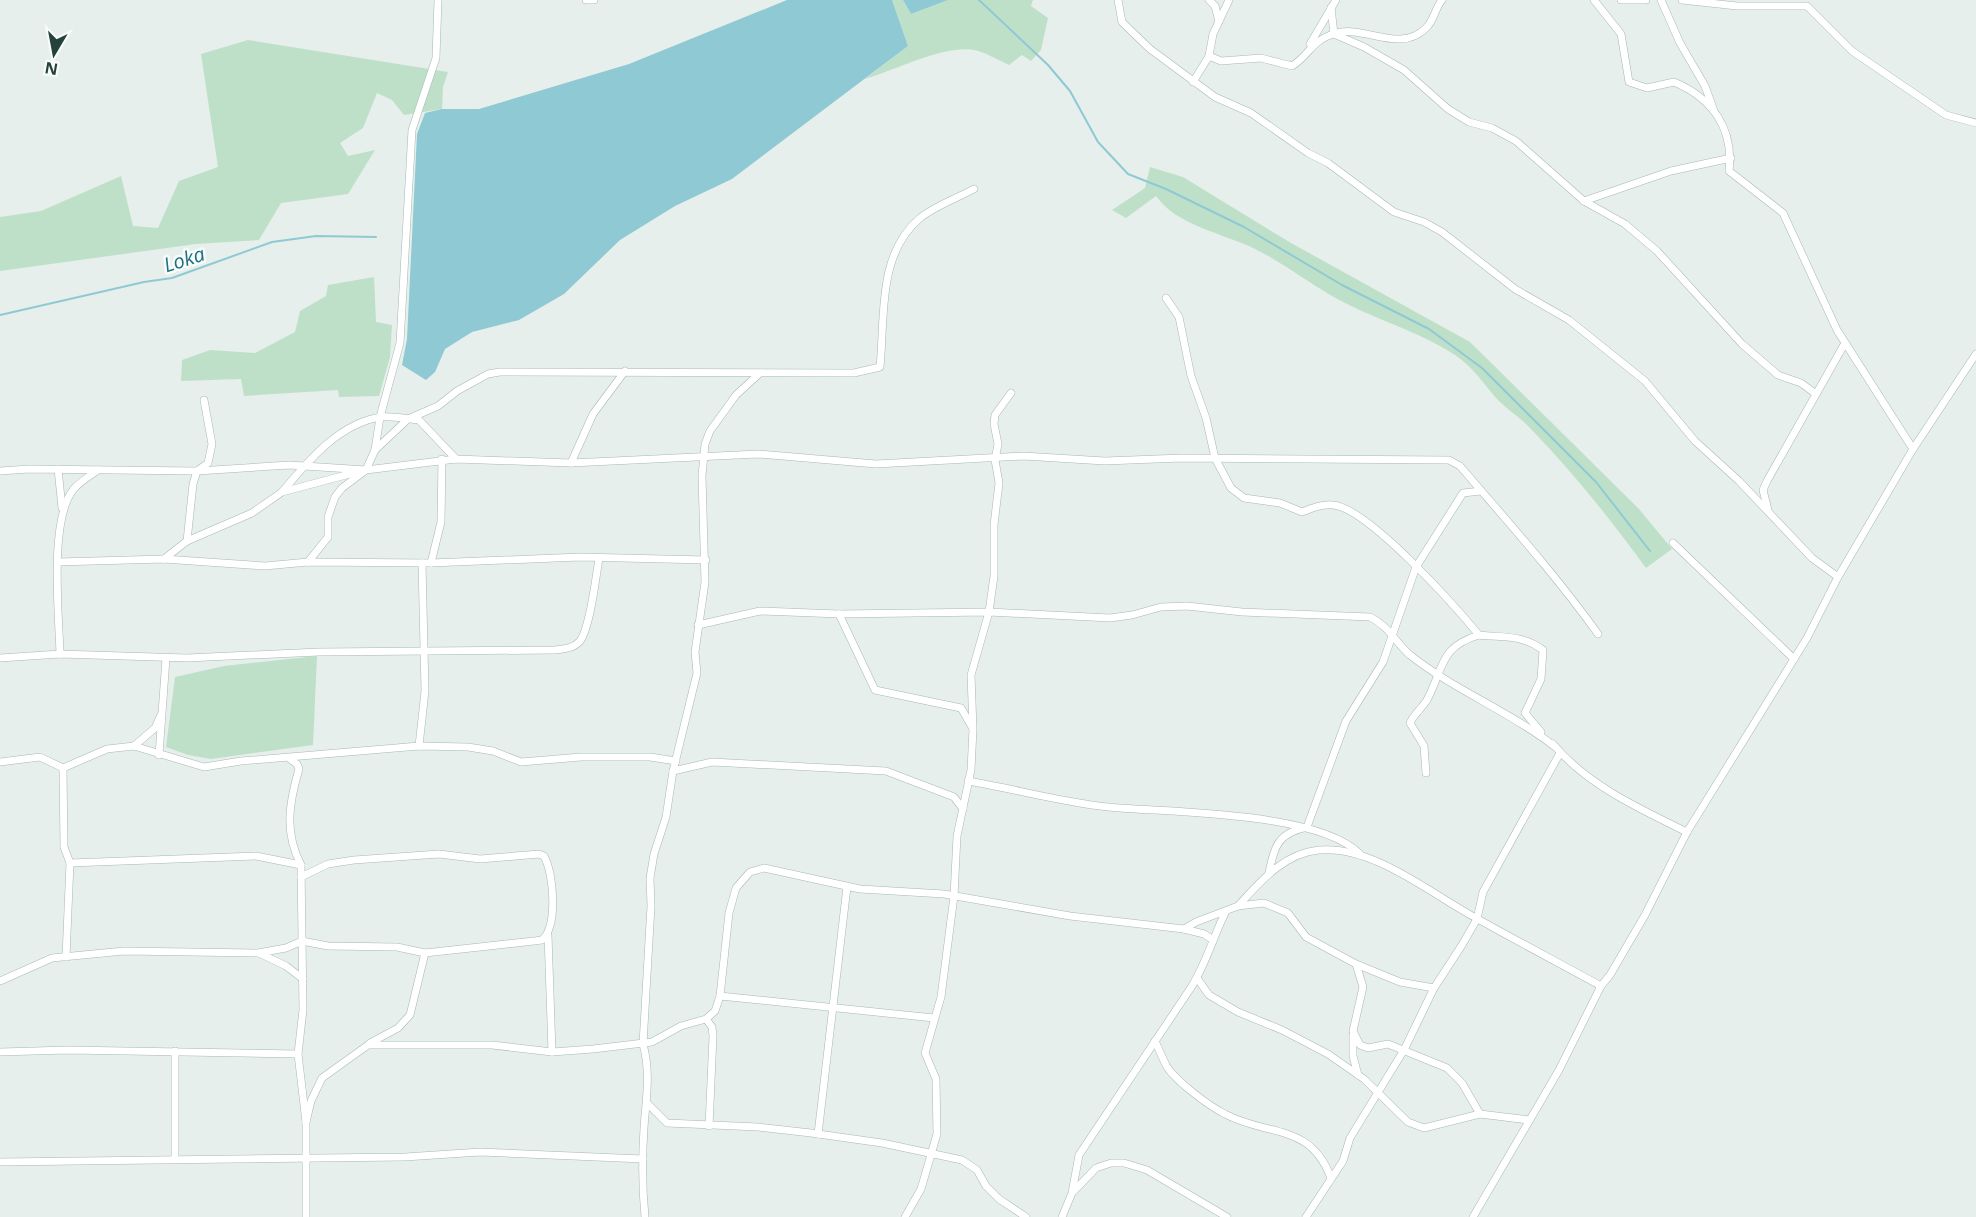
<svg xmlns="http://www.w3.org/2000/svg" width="1976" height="1217" font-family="'Open Sans',sans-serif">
	<rect width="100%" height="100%" fill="#e6efeb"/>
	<g fill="#bfe0c8">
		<path d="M892,0H903L911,14L948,0H1033L1031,6L1048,18L1041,50L1031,61L1022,55L1009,65C998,60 985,52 974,50C943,45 896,70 865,79L908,46Z"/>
		<path d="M248,40L448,72L443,87L442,109L404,115L392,100L377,93L363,128L340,143L348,156L375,150L348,194L281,203L259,240L196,244L0,271V217L41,211L121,176L133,226L158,228L179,181L218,167L201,54Z"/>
		<path d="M1150,167L1183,177L1291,243L1470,342L1639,509L1672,549L1646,568C1611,520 1572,471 1530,428C1520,417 1506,409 1496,398C1483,383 1473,367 1455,355C1417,330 1372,319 1332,296C1306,281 1282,262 1255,249C1223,233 1177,226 1156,196L1126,218L1112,210L1145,188Z"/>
		<path d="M374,277L376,322L392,325L390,357L379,396L339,397L338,390L244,396L241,379L181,381L182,360L210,350L255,353L295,332L300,311L326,296L328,285Z"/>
		<path d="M317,656L313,745L211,759L188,755L166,747L175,677L224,666Z"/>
	</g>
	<g fill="#8ec9d4">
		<path d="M787,0H892L908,46L732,179L675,206L620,240L564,294L519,320L472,332L445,349L435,372L426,380L402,365L407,339L417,134L425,113L442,109H479L629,64Z"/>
		<path d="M903,0H948L911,14Z"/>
	</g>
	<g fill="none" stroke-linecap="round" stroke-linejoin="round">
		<g stroke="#8ec9d4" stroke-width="2">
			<path d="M979,0L1048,65L1070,91L1098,142L1128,174L1166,189L1244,227L1342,285L1429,329L1482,368L1596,482L1650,551"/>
			<path d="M0,315L144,282L172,278L272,242L316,236L376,237"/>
		</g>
		<defs>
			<g id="minor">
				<path d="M586,0H594"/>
				<path d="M1118,0L1122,22L1150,49L1215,97L1251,113L1308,153L1328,163L1394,212L1424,222L1442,232L1515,289L1569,320L1645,381L1695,441L1739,481L1812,558L1838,577"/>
				<path d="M1209,0L1215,6L1219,21"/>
				<path d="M1594,0L1621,34L1629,82L1647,88L1674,82C1712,98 1734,128 1729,171L1783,213L1837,330L1913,449"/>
				<path d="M1621,0H1646"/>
				<path d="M1661,0L1680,43L1705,86L1713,108"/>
				<path d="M1682,0L1737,6H1807L1852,51L1946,115L1976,123"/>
				<path d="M1331,8L1334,34L1364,47L1404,70L1448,109L1469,122L1492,128L1516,141L1584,201L1625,224L1657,251L1742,344L1778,375L1801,383L1816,394"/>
				<path d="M1310,44L1336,0"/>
				<path d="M1209,56L1221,61L1261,58L1292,66C1310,55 1310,41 1336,33C1365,25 1400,54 1426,28C1434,21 1435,8 1442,0"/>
				<path d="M1193,82L1209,56L1213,34L1229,0"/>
				<path d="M1584,201L1671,171L1731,158"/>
				<path d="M1166,298L1179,317L1191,376L1206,418L1215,458L1231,488L1244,498L1280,503L1302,512C1312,508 1322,504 1333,505C1368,508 1455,606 1479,635C1503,638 1522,634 1543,650L1541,679L1525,713L1541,732"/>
				<path d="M375,450L408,419L438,406L457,391L488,374L500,372L854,373L880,367C885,318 877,254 920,218C935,206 957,198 974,189"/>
				<path d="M571,463L593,414L625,371"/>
				<path d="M58,469L62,508"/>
				<path d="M0,471L29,469L197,471L289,465L366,470L456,459L571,463L758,454L876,464L1023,456L1105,461L1182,458L1449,460L1460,466C1507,521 1555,574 1598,634"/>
				<path d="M282,492C307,462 340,422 382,417C394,416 407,419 419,420L456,459"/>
				<path d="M1768,510L1763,490L1767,481L1845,343"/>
				<path d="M187,541L193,484L197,471L208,463L212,444L204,400"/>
				<path d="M1673,543L1794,659"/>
				<path d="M164,559L187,541L252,513L282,492L361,471"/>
				<path d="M58,562L164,559L265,566L308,562L431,563L580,557L706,560"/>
				<path d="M308,562L328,537V517L335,497L342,488L366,470L375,450L380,417L400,343L412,130L436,58L438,0"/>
				<path d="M431,563L441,522L442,459"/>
				<path d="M839,614L875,690L961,708L972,727"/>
				<path d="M698,625L760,611L839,614L989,612L1110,618L1132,615L1161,607L1187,606L1242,612L1370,617C1389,626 1395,642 1410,655C1454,690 1509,711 1554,746"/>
				<path d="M60,654C59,615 49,521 73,490C79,482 90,476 98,470"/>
				<path d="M0,658L60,654L187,658L319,652L554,650C563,649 573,649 580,641C590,628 596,577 599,558"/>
				<path d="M1553,744C1587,785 1640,809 1687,832"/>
				<path d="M134,746L155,728L161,715"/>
				<path d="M419,746L425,691L422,563"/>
				<path d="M159,755L166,658"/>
				<path d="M290,759L297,764L299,769C289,803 284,832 301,865L303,1010L298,1054L306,1122V1217"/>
				<path d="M0,762L40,757L63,768"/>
				<path d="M63,768L107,749L134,746L204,767L241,761L419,746L468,747L493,751L521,762L581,757H650L676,761"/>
				<path d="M63,768L64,847L70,863L66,957"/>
				<path d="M673,771L712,762L886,771L954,797L963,809"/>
				<path d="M1426,773L1424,746L1410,723C1414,714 1422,708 1427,700C1444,668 1439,647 1479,635"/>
				<path d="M968,781C1015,789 1061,802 1108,807C1169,813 1317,811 1360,854"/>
				<path d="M70,863L256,856L301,865"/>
				<path d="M1269,873C1274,845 1279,833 1307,827L1346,721L1383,662L1416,567L1463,493L1481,491"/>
				<path d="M1238,906C1260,882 1284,853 1319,850C1373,845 1431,894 1476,918C1517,941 1559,963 1601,986"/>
				<path d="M1184,929L1196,922L1238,906L1264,903L1288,913L1306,937L1356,964L1363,987L1353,1031L1360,1045L1368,1048L1388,1044L1447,1068L1462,1083L1480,1114"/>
				<path d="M548,935L552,1052"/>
				<path d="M259,953L286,966L303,979"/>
				<path d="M1356,964L1400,982L1434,988"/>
				<path d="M1197,978L1209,995L1238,1012L1282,1030L1328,1054L1364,1079L1408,1122L1424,1128L1480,1114L1529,1120"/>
				<path d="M0,981L52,958L124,951L258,953L286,948L302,941L328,946L397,947L425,953L534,941L542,940C558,926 554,874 544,856L539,854L480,859L439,854L354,860L328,864L301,877"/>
				<path d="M720,996L934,1018"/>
				<path d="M706,1019L712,1027L713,1036L709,1126"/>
				<path d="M1353,1035V1056L1358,1075"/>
				<path d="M1155,1041C1159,1050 1163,1059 1167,1067C1177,1082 1209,1106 1225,1114C1268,1137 1310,1122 1331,1178"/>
				<path d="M370,1043L398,1028L410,1015L425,953"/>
				<path d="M0,1052L68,1050L298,1054"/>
				<path d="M648,1104L667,1123L758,1127L811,1133L882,1143L962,1160L977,1170L986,1186L999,1199L1026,1217"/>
				<path d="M306,1122L311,1101L322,1078L368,1045H492L552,1052L593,1049L652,1042L681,1026L706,1019L715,1011L720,996L729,913L736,888L750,872L764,868L860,889L944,894L1070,916L1184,929L1204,934L1213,940"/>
				<path d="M818,1134L847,887"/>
				<path d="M175,1159V1051"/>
				<path d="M0,1162L405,1157L480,1152L643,1159"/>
				<path d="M1074,1191L1096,1168L1111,1163H1124L1147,1170L1227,1217"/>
				<path d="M645,1217C642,1187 642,1158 644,1128C646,1098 651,1074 643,1044L651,906L650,878L654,854L666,817L673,771L697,673L695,652L705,582L702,476L705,444L710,431L736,395L760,373"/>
				<path d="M905,1217L921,1189L937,1134L936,1079L925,1053L941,997L954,896L957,836L971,770L973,729L971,675L989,612L994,576V525L999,483L995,460L998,444L994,424L995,415L1011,393"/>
				<path d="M1062,1217L1072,1193L1079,1155L1192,986C1206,963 1213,938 1225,913"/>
				<path d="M1306,1217L1343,1161L1350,1138L1404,1050L1434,988L1462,945L1477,919L1483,892L1560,753"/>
				<path d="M1473,1217L1559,1070L1601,986L1610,975L1645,915L1687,832L1807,638L1838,577L1913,449L1976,354"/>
			</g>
		</defs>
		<use href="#minor" stroke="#a8b8b2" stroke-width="8"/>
		<use href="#minor" stroke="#fff" stroke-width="7"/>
	</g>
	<g text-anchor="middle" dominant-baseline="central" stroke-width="5" stroke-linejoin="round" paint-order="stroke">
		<g font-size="20" font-style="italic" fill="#1c6f80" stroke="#f7fbf9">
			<text transform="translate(184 259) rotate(-18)">Loka</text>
		</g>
	</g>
	<g transform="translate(54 54) rotate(190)" stroke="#f7fbf9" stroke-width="4.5" paint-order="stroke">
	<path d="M0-4.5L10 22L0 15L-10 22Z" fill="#24423a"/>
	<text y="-9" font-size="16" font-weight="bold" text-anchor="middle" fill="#24423a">N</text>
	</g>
</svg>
